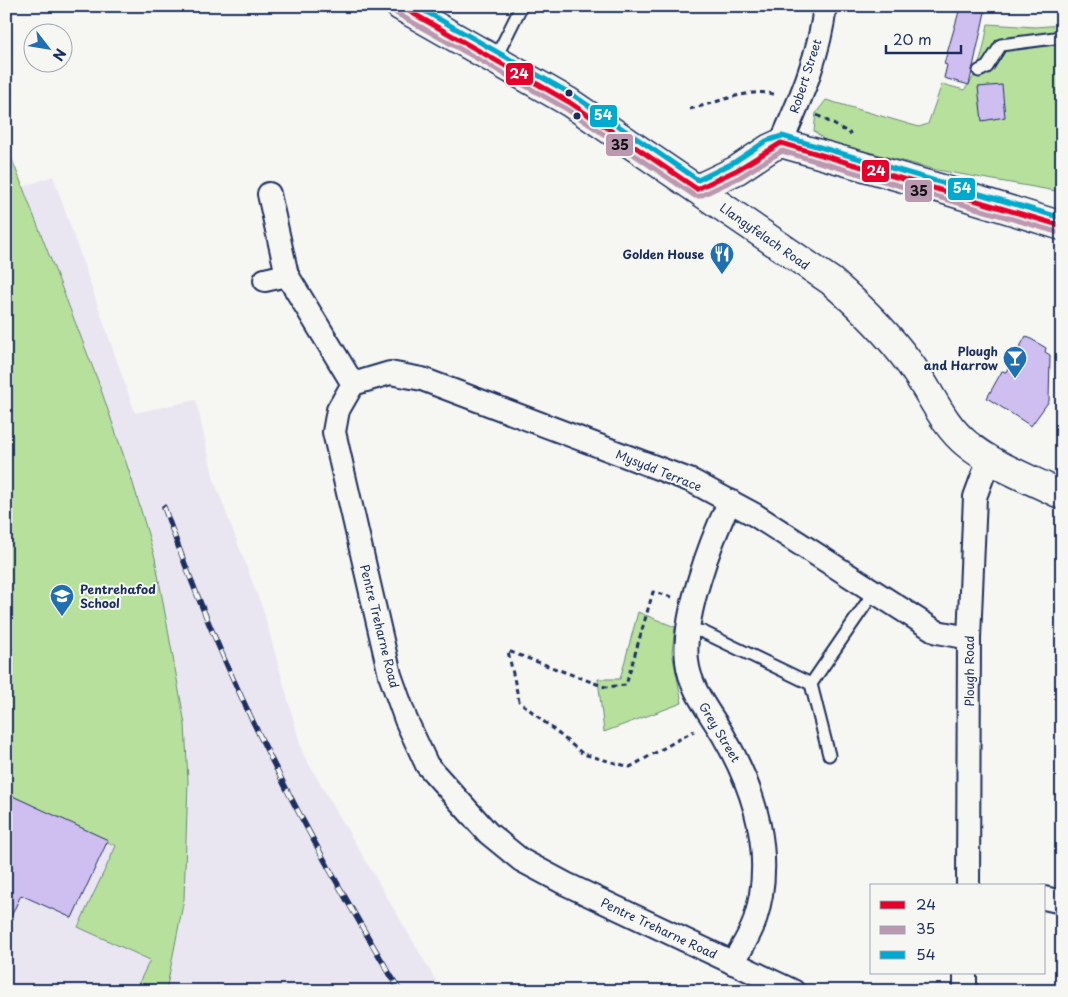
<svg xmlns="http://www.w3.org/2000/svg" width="1068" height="997" font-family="'Playpen Sans',sans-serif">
	<rect width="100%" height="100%" fill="#f6f6f2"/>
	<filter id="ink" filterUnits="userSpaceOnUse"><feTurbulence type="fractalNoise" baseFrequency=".02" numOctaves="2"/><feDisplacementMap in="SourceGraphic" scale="10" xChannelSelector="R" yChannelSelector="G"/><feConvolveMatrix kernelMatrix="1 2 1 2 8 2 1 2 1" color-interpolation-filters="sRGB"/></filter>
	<g filter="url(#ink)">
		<path fill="#eae6f1" d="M53,176L135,413L196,400L214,480L264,613L303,754L442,991H6V305L98,381L23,187Z"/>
		<g fill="#b7e09c" stroke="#69887d">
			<path d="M988,24L1035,27L1062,25V192L937,170L826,141L814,131L816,113L826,100L919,127L928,124L942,84L964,90C980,74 984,46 988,24Z"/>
			<path d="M6,144L98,381L132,480L155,558L185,724L188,781L184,899L166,991H135L150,960L78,927L116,846L6,793Z"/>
			<path d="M638,612L675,627L672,652L682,703L604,732L598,679H620Z"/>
		</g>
		<g fill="#cfbff0" stroke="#1b2f5e">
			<path d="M960,8L985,12L969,85L944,78L947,65L944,64Z"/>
			<path d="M1002,85L1005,117L982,121L978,87Z"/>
			<path d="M1026,336L1046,348L1045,352L1050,355L1049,401L1031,426L987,398L1002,371L1006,372Z"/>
			<path d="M6,793L108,840L72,918L21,895L6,927Z"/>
		</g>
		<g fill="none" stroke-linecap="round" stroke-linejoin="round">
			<defs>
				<g id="service">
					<path d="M495,59L520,9"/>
					<path d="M979,71L987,67L1001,45L1062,37"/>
					<path d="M689,629L703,632L811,684L874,592"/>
					<path d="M811,684L829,755"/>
				</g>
				<g id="minor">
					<path d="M781,143C800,100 820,54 825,6"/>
					<path d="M269,194L287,275L353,384L338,410L334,432L390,675L406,720L427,765L488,833L521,860L566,884L793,991"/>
					<path d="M265,280L287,275"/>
					<path d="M353,384L390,373L422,379L692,481L755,515L937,632L969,638"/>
					<path d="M730,501C711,540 682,617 687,661C690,689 709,711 723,735C756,792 776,857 754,923C749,937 740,950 733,963"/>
					<path d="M968,886L969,638L975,497L989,459"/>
					<path d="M1044,898L1062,902"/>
					<path d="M965,991V973"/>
				</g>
				<path id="tertiary" d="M697,189L737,170L770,148L781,143L942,189L1062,226"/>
				<path id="secondary" d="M400,6L569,102L831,281C860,306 887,332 910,364C930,390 941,423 967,444C995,467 1031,479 1062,495"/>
			</defs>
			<use href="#service" stroke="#1b2f5e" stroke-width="15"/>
			<use href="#minor" stroke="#1b2f5e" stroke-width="26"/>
			<use href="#tertiary" stroke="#1b2f5e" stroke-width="31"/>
			<use href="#secondary" stroke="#1b2f5e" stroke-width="31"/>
			<g stroke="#1b2f5e" stroke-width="3" stroke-dasharray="5 4" stroke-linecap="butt">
				<path d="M690,109C714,104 753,86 776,95"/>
				<path d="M817,115L851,134"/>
				<path d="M672,597L653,592L626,685L605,687L508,651L519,701L583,754L630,767L694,731"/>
			</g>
			<use href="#service" stroke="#f6f6f2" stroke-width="11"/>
			<use href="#minor" stroke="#f6f6f2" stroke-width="22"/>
			<use href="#tertiary" stroke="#f6f6f2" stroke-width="28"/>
			<use href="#secondary" stroke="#f6f6f2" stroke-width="28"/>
			<defs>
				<path id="rail" d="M164,507C225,681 305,833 400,991"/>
			</defs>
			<use href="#rail" stroke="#1b2f5e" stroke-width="5.5"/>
			<use href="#rail" stroke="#f6f6f2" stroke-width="4" stroke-dasharray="11" stroke-linecap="butt"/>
			<defs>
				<g id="bus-1">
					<path d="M400,6L569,102L697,189"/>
					<path d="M697,189L737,170L781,143L1062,226"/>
				</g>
				<path id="bus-2" d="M396,13L565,108L695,196H700L740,177L782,151L1060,233"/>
				<path id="bus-3" d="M416,6L573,95L698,180L733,163L766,141L782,136L1062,218"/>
			</defs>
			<use href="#bus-1" stroke="#f6f6f2" stroke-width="9"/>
			<use href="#bus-2" stroke="#f6f6f2" stroke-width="9"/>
			<use href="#bus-3" stroke="#f6f6f2" stroke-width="9"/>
			<use href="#bus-1" stroke="#e4002b" stroke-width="5"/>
			<use href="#bus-2" stroke="#ba98af" stroke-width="5"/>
			<use href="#bus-3" stroke="#00a9ce" stroke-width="5"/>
		</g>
	</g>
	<defs>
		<symbol id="restaurant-pin" viewBox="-11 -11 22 30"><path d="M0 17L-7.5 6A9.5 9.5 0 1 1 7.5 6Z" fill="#1f6fb2" stroke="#f6f6f2"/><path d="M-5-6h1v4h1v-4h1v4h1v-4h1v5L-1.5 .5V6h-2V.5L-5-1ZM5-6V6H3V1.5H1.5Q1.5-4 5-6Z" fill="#fff"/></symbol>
		<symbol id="bar-pin" viewBox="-11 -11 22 30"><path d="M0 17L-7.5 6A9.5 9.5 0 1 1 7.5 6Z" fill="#1f6fb2" stroke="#f6f6f2"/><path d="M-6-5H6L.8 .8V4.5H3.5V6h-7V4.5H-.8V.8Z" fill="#fff"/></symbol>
		<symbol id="school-pin" viewBox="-11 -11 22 30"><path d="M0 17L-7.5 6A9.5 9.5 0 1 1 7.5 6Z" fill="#1f6fb2" stroke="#f6f6f2"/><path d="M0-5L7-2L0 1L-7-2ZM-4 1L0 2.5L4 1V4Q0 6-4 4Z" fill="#fff"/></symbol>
	</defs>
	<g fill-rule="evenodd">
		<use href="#restaurant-pin" x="708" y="240" width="28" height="38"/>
		<use href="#bar-pin" x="1001" y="344" width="28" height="38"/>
		<use href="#school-pin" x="48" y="582" width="28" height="38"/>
	</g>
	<g fill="#1b2f5e" stroke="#f6f6f2" stroke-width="2">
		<circle cx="569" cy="93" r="4.5"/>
		<circle cx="577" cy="116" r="4.5"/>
	</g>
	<g text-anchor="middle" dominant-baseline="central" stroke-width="4" stroke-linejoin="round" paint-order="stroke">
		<g font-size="12" fill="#1b2f5e" stroke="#f6f6f2">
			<text transform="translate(805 76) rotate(-72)">Robert Street</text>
			<text transform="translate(765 236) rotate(35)">Llangyfelach Road</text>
			<text transform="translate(659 470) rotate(22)">Mysydd Terrace</text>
			<text transform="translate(380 626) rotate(76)">Pentre Treharne Road</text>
			<text transform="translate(969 671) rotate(-90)">Plough Road</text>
			<text transform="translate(720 732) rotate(59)">Grey Street</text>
			<text transform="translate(659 928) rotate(25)">Pentre Treharne Road</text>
		</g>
		<g font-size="12" font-weight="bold" fill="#1b2f5e" stroke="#f6f6f2" text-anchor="end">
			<text x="704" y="254">Golden House</text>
			<text x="998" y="351">Plough<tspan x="998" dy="14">and Harrow</tspan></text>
			<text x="80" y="589" text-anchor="start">Pentrehafod<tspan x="80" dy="14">School</tspan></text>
		</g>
	</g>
	<g stroke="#f6f6f2" stroke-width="2">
		<rect x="505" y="62" width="29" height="24" rx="5" fill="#e4002b"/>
		<rect x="589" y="104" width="29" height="24" rx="5" fill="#00a9ce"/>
		<rect x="605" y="133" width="29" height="24" rx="5" fill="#ba98af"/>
		<rect x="861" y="159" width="29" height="24" rx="5" fill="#e4002b"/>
		<rect x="947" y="177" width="29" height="24" rx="5" fill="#00a9ce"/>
		<rect x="904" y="179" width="29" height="24" rx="5" fill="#ba98af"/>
	</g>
	<g font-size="14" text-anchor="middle" font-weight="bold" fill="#fff">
		<text x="519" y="79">24</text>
		<text x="603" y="120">54</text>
		<text x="876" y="176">24</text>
		<text x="962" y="193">54</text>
	</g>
	<g font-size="14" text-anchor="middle" font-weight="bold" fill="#111">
		<text x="620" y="150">35</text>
		<text x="919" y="196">35</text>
	</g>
	<rect width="1068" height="997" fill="none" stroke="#f6f6f2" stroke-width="25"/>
	<rect x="12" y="12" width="1043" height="972" fill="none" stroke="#1b2f5e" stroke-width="2" filter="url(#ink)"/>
	<rect x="870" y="884" width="175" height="90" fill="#f6f6f2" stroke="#9ea6b7"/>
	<rect x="880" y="901" width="25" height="8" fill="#e4002b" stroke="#9ea6b7"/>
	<text x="916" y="910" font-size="15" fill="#1b2f5e">24</text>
	<rect x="880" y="926" width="25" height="8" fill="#ba98af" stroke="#9ea6b7"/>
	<text x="916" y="934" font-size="15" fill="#1b2f5e">35</text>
	<rect x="880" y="951" width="25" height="8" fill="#00a9ce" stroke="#9ea6b7"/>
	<text x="916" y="960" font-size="15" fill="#1b2f5e">54</text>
	<g transform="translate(48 48) rotate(121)"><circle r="24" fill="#f6f6f2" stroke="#9ea6b7"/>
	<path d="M0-4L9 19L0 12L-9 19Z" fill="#1f6fb2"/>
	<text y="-8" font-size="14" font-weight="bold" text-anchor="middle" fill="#1b2f5e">N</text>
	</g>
	<path d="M886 45v8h75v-8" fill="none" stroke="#1b2f5e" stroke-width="2.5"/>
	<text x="893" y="45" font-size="15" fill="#1b2f5e" stroke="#f6f6f2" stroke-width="4" paint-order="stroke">20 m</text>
</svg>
